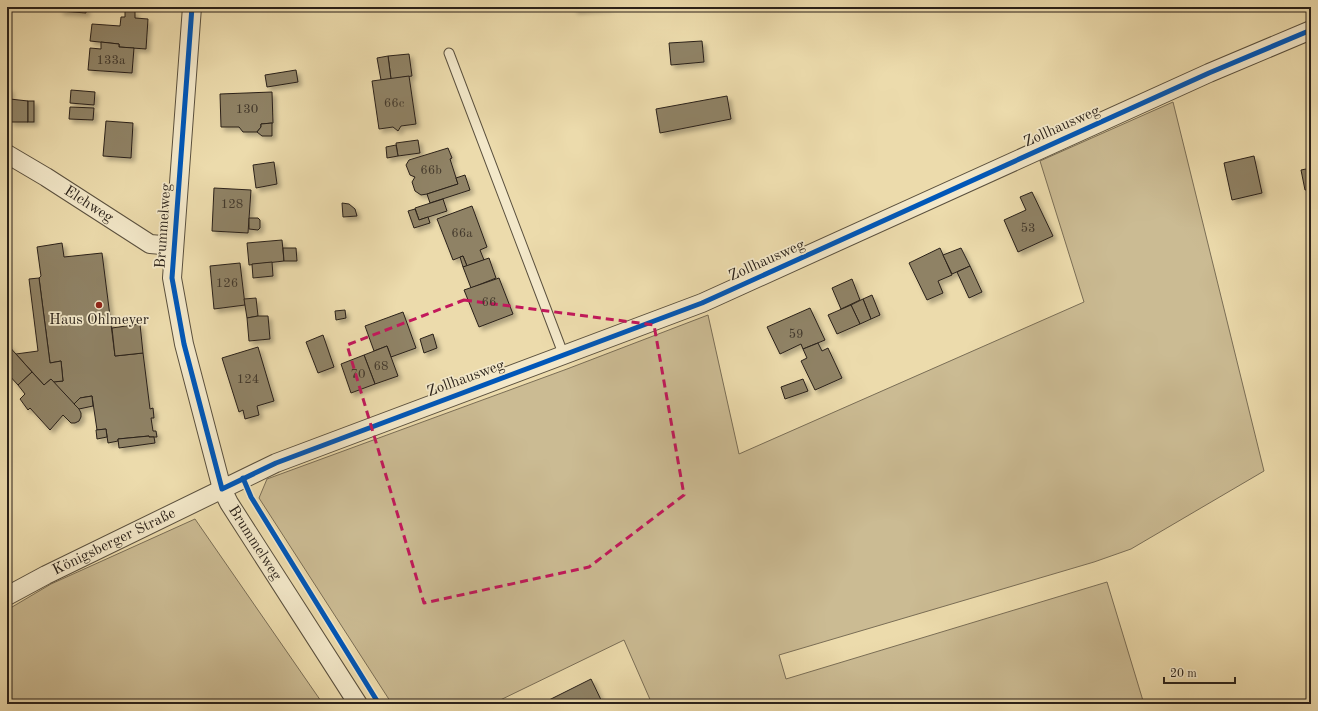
<svg xmlns="http://www.w3.org/2000/svg" width="1318" height="711" font-family="'Old Standard TT',serif">
	<defs>
		<filter id="shadow"><feDropShadow dx="3.5" dy="3.5" stdDeviation="2" flood-color="#0004"/></filter>
	</defs>
	<rect width="100%" height="100%" fill="#ecdbac"/>
	<filter id="stains"><feTurbulence type="fractalNoise" baseFrequency=".005" numOctaves="4"/><feColorMatrix values="0 0 0 0 .2 0 0 0 0 .09 0 0 0 0 .02 0 0 0 .5 -.17"/></filter>
	<radialGradient id="worn" r=".72"><stop offset=".6" stop-color="#630" stop-opacity="0"/><stop offset="1" stop-color="#630" stop-opacity=".3"/></radialGradient>
	<g fill="#cbbb93" stroke="#7a6e56">
		<path d="M1173,102L1264,471L1131,549L1094,562L779,655L786,679L1107,582L1144,704H652L624,640L492,704H392L259,498L267,479L567,369L708,315L739,454L1084,302L1040,161Z"/>
		<path d="M195,519L323,704H7V610L51,584Z"/>
	</g>
	<g fill="#8f8265" stroke="#2a2119" filter="url(#shadow)">
		<path d="M60,7H86V13L60,11Z"/>
		<path d="M574,7H609L574,10Z"/>
		<path d="M125,10L135,11V18L148,19L146,49L119,47V44L90,41L92,24L120,26L121,17H125Z"/>
		<path d="M702,41L704,62L671,65L669,43Z"/>
		<path d="M101,42L119,44V47L134,48L132,73L88,70L90,48L101,49Z"/>
		<path d="M409,54L412,76L391,79L388,56Z"/>
		<path d="M388,56L391,79L381,80L377,58Z"/>
		<path d="M296,70L298,82L267,87L265,75Z"/>
		<path d="M409,76L416,124L401,126L398,131L393,127L379,129L372,81Z"/>
		<rect x="7" y="89" width="3" height="21"/>
		<path d="M71,90L95,92L94,105L70,103Z"/>
		<path d="M272,92L273,123L261,124V127L257,132H243L239,127H221L220,94Z"/>
		<path d="M727,96L731,119L660,133L656,109Z"/>
		<path d="M10,99L28,101V122H10Z"/>
		<rect x="28" y="101" width="6" height="21"/>
		<path d="M70,107L94,108L93,120L69,119Z"/>
		<path d="M106,121L133,123L131,158L103,156Z"/>
		<path d="M272,123V136H262L257,132L261,127V124Z"/>
		<path d="M418,140L420,153L398,156L396,143Z"/>
		<path d="M396,145L398,156L387,158L386,147Z"/>
		<path d="M448,148L452,158L450,159L458,184L427,194L421,195L415,191L412,182L415,177L410,175L406,165L409,160Z"/>
		<path d="M1254,156L1262,193L1232,200L1224,163Z"/>
		<path d="M274,162L277,184L256,188L253,165Z"/>
		<path d="M1311,168V189L1305,190L1301,170Z"/>
		<path d="M465,175L470,190L430,203L427,194L458,184L456,178Z"/>
		<path d="M214,188L251,190L248,233L212,231Z"/>
		<path d="M1032,192L1053,236L1018,252L1004,220L1026,210L1020,197Z"/>
		<path d="M443,199L447,211L419,220L415,208Z"/>
		<path d="M342,203L349,204L355,209L357,216L343,217Z"/>
		<path d="M472,206L487,247L480,250L484,260L467,266L463,256L453,260L437,219Z"/>
		<path d="M415,209L419,220L428,217L430,223L414,228L408,211Z"/>
		<path d="M249,218H258L260,220V228L258,230L249,229Z"/>
		<path d="M282,240L284,261L249,265L247,243Z"/>
		<path d="M62,243L64,257L102,253L115,356L143,353L150,409L153,408L154,418H151L153,431H156L157,437H149V436L118,439V441L108,443L106,429L97,430L92,396L80,398L74,404L53,382L63,381L61,361L50,363L39,278L41,276L37,247Z"/>
		<path d="M283,248H296L297,261H284Z"/>
		<path d="M940,248L952,275L938,281L943,293L927,300L909,263Z"/>
		<path d="M961,248L970,266L952,274L943,255Z"/>
		<path d="M463,256L467,266L463,267L460,257Z"/>
		<path d="M489,258L496,278L471,288L463,267Z"/>
		<path d="M272,262L273,276L253,278L252,264Z"/>
		<path d="M240,263L245,305L214,309L210,266Z"/>
		<path d="M970,266L982,292L969,298L957,272Z"/>
		<path d="M39,278L50,363L61,361L63,381L53,382L51,379L44,385L16,354L38,351L29,279Z"/>
		<path d="M499,278L513,314L479,327L464,290Z"/>
		<path d="M852,279L860,300L841,309L832,288Z"/>
		<path d="M872,295L880,315L871,319L863,299Z"/>
		<path d="M256,298L258,316L247,318L244,299Z"/>
		<path d="M863,299L871,319L860,324L851,305Z"/>
		<path d="M851,305L860,324L837,334L828,315Z"/>
		<path d="M810,308L825,340L803,349L801,344L780,354L767,327Z"/>
		<path d="M345,310L346,318L336,320L335,311Z"/>
		<path d="M403,312L416,348L391,357L387,346L374,351L365,326Z"/>
		<path d="M258,316H268L270,339L249,341L247,318Z"/>
		<path d="M140,324L143,353L115,356L112,328Z"/>
		<path d="M433,334L437,348L424,353L420,339Z"/>
		<path d="M323,335L334,367L318,373L306,342Z"/>
		<path d="M818,343L822,351L828,348L842,378L815,390L801,361L807,358L803,349Z"/>
		<path d="M7,344L32,372L18,385L7,373Z"/>
		<path d="M387,346L398,376L375,384L364,355Z"/>
		<path d="M258,347L274,401L257,406L259,415L245,419L243,410L239,412L222,358Z"/>
		<path d="M364,355L375,384L351,393L341,364Z"/>
		<path d="M32,372L44,385L51,379L79,409L81,413V417L79,421L75,423H71L63,415L50,430L30,408L28,410L20,399L25,394L18,385Z"/>
		<path d="M803,379L808,391L785,399L781,387Z"/>
		<path d="M92,396L93,406L79,409L74,404L80,398Z"/>
		<path d="M106,429L107,437L97,439L96,430Z"/>
		<path d="M149,436V437H154L155,443L119,448L118,439Z"/>
		<path d="M591,679L603,704H541Z"/>
	</g>
	<g fill="none" stroke-linecap="round" stroke-linejoin="round">
		<defs>
			<path id="service" d="M449,53L564,356"/>
			<g id="minor">
				<path id="s1" d="M192,7L172,278L184,344L222,489L229,503L358,704"/>
				<path id="s2" d="M7,154L46,177L150,244L174,246"/>
				<path id="s3" d="M7,596L46,575L276,463L702,303L1209,73L1311,30"/>
			</g>
		</defs>
		<use href="#service" stroke="#5a503e" stroke-width="11"/>
		<use href="#minor" stroke="#5a503e" stroke-width="20"/>
		<use href="#service" stroke="#f3e8c9" stroke-width="9"/>
		<use href="#minor" stroke="#f3e8c9" stroke-width="18"/>
		<defs>
			<g id="cycleway">
				<path d="M192,7L172,278L184,344L222,489L276,463L702,303L1209,73L1311,30"/>
				<path d="M243,478L251,497L379,704"/>
			</g>
		</defs>
		<use href="#cycleway" stroke="#f3e8c9" stroke-width="8"/>
		<use href="#cycleway" stroke="#0057b8" stroke-width="5"/>
	</g>
	<path fill="none" stroke="#c2185b" stroke-width="3" stroke-dasharray="8 5" stroke-linejoin="round" d="M464,300L654,325L684,495L589,567L424,603L347,345Z"/>
	<circle fill="#8f2418" stroke="#f3e8c9" stroke-width="1.5" cx="99" cy="305" r="4"/>
	<g text-anchor="middle" dominant-baseline="central" stroke-width="3.5" stroke-linejoin="round" paint-order="stroke">
		<g font-size="13" fill="#43392c">
			<text x="111" y="60">133a</text>
			<text x="394" y="103">66c</text>
			<text x="247" y="109">130</text>
			<text x="431" y="170">66b</text>
			<text x="232" y="204">128</text>
			<text x="1028" y="228">53</text>
			<text x="462" y="233">66a</text>
			<text x="227" y="283">126</text>
			<text x="489" y="302">66</text>
			<text x="796" y="334">59</text>
			<text x="381" y="366">68</text>
			<text x="358" y="374">70</text>
			<text x="248" y="379">124</text>
		</g>
		<g font-size="15" fill="#2a2119" stroke="#f3e8c9">
			<text transform="translate(1062 127) rotate(-24)">Zollhausweg</text>
			<text stroke="none"><textPath href="#s2" startOffset="96">Elchweg</textPath></text>
			<text transform="translate(164 226) rotate(-86)">Brummelweg</text>
			<text transform="translate(767 261) rotate(-24)">Zollhausweg</text>
			<text transform="translate(466 379) rotate(-20)">Zollhausweg</text>
			<text stroke="none"><textPath href="#s3" startOffset="120">Königsberger Straße</textPath></text>
			<text stroke="none"><textPath href="#s1" startOffset="552">Brummelweg</textPath></text>
		</g>
		<g font-size="15" fill="#2a2119" stroke="#f3e8c9">
			<text x="99" y="320">Haus Ohlmeyer</text>
		</g>
	</g>
	<rect width="1318" height="711" fill="none" stroke="#ecdbac" stroke-width="24"/>
	<rect x="8" y="8" width="1302" height="695" fill="none" stroke="#2a2119" stroke-width="2"/>
	<rect x="12" y="12" width="1294" height="687" fill="none" stroke="#2a2119"/>
	<path d="M1164 677v6h71v-6" fill="none" stroke="#2a2119" stroke-width="2"/>
	<text x="1170" y="677" font-size="12" fill="#2a2119" stroke="#f3e8c9" stroke-width="3" paint-order="stroke">20 m</text>
	<rect width="100%" height="100%" filter="url(#stains)"/>
	<rect width="100%" height="100%" fill="url(#worn)"/>
</svg>
